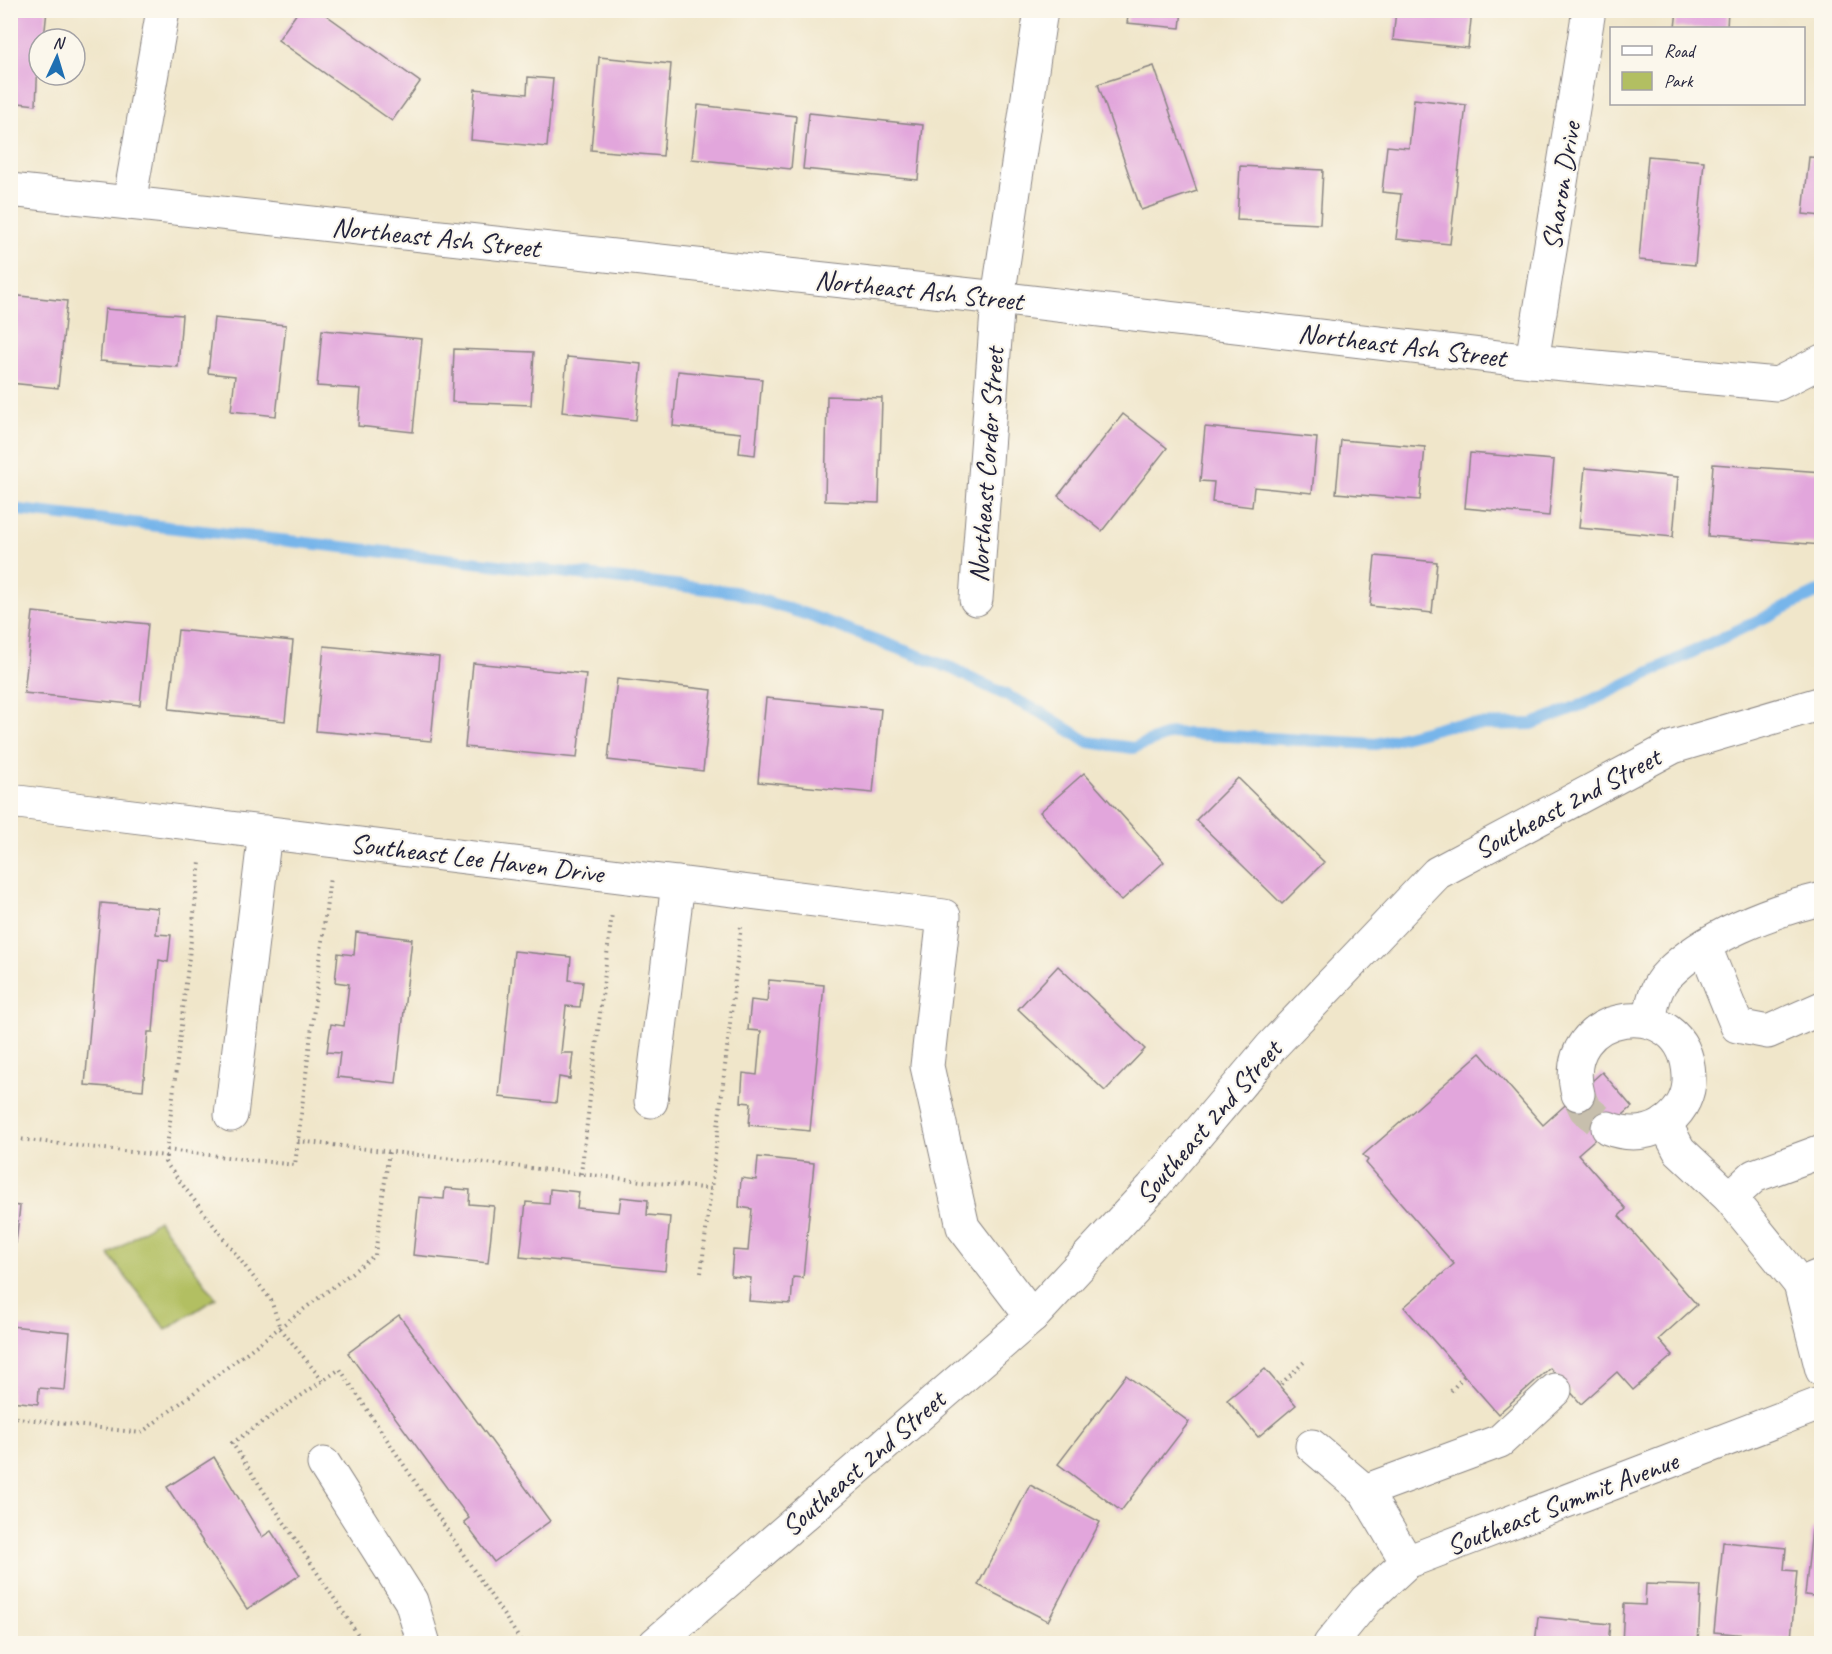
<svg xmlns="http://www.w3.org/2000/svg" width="1832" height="1654" font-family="Caveat,sans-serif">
	<rect width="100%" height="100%" fill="#fbf7ec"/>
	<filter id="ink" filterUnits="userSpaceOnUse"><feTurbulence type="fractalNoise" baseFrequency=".0167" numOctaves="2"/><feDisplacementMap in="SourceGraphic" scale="12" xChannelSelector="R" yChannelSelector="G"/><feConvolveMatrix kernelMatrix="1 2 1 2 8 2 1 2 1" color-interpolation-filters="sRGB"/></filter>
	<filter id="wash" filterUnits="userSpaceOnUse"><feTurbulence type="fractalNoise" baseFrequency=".008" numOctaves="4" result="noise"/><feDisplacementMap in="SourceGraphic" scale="24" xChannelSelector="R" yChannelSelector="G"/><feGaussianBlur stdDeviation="1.35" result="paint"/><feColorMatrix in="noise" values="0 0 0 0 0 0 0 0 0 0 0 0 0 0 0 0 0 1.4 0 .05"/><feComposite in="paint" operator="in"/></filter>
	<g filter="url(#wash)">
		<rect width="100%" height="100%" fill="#f0e6ca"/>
		<path fill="#b2bf62" stroke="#6a704e" stroke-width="1.5" d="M158,1220L216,1298L166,1330L109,1255Z"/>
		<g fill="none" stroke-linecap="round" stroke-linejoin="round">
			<path stroke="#77b5ea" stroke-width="12" d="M10,509L735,592L808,615L951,668L1044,714L1088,742L1133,748L1172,733L1376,744L1448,725L1532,724L1586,703L1822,590"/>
		</g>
		<g id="blocks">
			<g fill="#e2a6dc">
				<path d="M10,10H47L44,39H39L36,105L10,102Z"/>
				<path d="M299,10H319L420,82L392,121L278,40Z"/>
				<path d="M1129,10H1182L1180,28L1127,23Z"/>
				<path d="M1396,10H1472L1468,48L1393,40Z"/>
				<path d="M1677,10H1728L1727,28H1675Z"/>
				<path d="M599,57L671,64L663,156L591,150Z"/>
				<path d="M1154,66L1197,191L1141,210L1098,84Z"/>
				<path d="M528,77L553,79L547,147L471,140L475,89L527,94Z"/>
				<path d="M1414,99L1466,105L1450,244L1396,239L1401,194L1382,192L1387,146L1409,148Z"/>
				<path d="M698,105L796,116L791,169L692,159Z"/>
				<path d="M809,113L923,125L918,180L803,169Z"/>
				<path d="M1648,156L1704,161L1695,265L1639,260Z"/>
				<path d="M1809,157L1822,158V216L1803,214Z"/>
				<path d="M1240,166L1323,170L1320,224L1237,220Z"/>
				<path d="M10,295L67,301L58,388L10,383Z"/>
				<path d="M105,309L182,315L178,367L100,361Z"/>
				<path d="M214,318L286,325L276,416L231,411L235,376L208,373Z"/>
				<path d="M322,330L422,339L413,432L358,426L361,389L317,386Z"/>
				<path d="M454,349L534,352L531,405L452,402Z"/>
				<path d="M567,357L642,364L636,420L562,412Z"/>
				<path d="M678,371L762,379L755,455L739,453L741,433L673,426Z"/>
				<path d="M827,396L882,398L879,503L825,501Z"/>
				<path d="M1123,414L1167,448L1102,531L1058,496Z"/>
				<path d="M1205,427L1317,438L1312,493L1254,487L1252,507L1212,502L1214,482L1200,481Z"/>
				<path d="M1341,440L1425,447L1420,500L1336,493Z"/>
				<path d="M1470,453L1554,460L1549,516L1465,508Z"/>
				<path d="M1713,464L1822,472V545L1708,536Z"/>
				<path d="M1585,468L1678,477L1673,537L1579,528Z"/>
				<path d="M1375,556L1437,562L1432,613L1370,606Z"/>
				<path d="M33,612L148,624L140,705L24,693Z"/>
				<path d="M178,630L293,641L285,721L169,709Z"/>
				<path d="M324,646L439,657L431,741L316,731Z"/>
				<path d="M473,663L586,674L577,758L465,747Z"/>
				<path d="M617,679L712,690L703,771L608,760Z"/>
				<path d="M766,698L881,709L873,793L758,782Z"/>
				<path d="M1084,773L1164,862L1121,901L1040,812Z"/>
				<path d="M1238,778L1324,862L1282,904L1196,820Z"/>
				<path d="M101,903L158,908L156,934L171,935L168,962L159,960L153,1032H148L143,1090L85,1085Z"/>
				<path d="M356,932L412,939L396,1083L337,1077L340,1053L327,1052L331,1024L344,1026L349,984L335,982L338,953L354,955Z"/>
				<path d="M514,951L571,957L569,980L583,982L580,1007L566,1006L561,1053H573L570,1079L559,1077L556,1103L499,1097Z"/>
				<path d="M1058,966L1145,1049L1105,1091L1018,1009Z"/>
				<path d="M769,980L824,985L810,1131L749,1125L751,1103L741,1102L743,1073L757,1075L761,1031L748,1030L751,1000L767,1002Z"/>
				<path d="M1480,1053L1543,1125L1602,1072L1632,1107L1578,1154L1626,1209L1619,1216L1697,1305L1659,1339L1673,1355L1633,1390L1617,1372L1581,1404L1550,1368L1498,1414L1404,1307L1454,1264L1366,1163L1368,1160L1363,1155Z"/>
				<path d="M758,1157L814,1163L803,1278L793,1277L791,1304L749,1301L751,1278L731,1276L733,1250L748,1251L752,1209L739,1207L741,1178L756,1180Z"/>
				<path d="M445,1188L470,1190L469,1204L494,1206L488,1263L413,1255L419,1197L444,1199Z"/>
				<path d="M550,1189L579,1192L577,1208L619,1212L621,1197L648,1200L647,1215L670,1217L665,1271L520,1257L526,1202L549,1204Z"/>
				<path d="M10,1205L20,1206L16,1243H10Z"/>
				<path d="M399,1315L550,1521L494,1562L464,1522L469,1518L348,1353Z"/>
				<path d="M10,1326L70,1332L65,1390L39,1388L38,1404L11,1401Z"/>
				<path d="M1265,1369L1296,1405L1258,1437L1227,1400Z"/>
				<path d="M1126,1375L1189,1422L1121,1511L1058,1464Z"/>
				<path d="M214,1457L262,1537L271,1531L300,1575L247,1609L167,1487Z"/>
				<path d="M1030,1485L1100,1522L1048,1621L978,1585Z"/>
				<path d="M1812,1529L1822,1530V1597L1805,1595Z"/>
				<path d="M1723,1542L1786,1548L1784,1570L1797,1571L1791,1639L1714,1632Z"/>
				<path d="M1646,1584L1701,1586L1698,1644H1622L1624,1604L1645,1605Z"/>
				<path d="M1538,1617L1610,1624L1608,1644H1535Z"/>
			</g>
		</g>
	</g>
	<g filter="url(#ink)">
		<use href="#blocks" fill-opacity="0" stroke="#898482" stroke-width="1.5"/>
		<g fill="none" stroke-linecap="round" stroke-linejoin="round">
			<path stroke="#c7bfad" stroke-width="33" stroke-dasharray="33 16" stroke-linecap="butt" d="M1578,1094L1585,1109L1608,1128"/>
			<defs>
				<g id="minor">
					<path d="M10,190L998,298L1532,361L1777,384L1822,361"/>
					<path d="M129,203L163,10"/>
					<path d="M1532,361L1589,10"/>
					<path d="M976,599L998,298L1041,10"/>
					<path d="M10,801L944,916L927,1066L963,1227L1032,1317"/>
					<path d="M1705,947L1737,1026L1768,1032L1822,1008"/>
					<path d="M1649,1021C1652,1005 1655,986 1668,974C1704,937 1772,910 1822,899"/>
					<path d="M1578,1094C1555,1008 1686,990 1689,1076C1690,1093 1682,1109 1669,1120C1652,1135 1628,1136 1608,1128"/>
					<path d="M651,1101L678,883"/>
					<path d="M231,1115L265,832"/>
					<path d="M1665,1123L1679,1150L1730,1198L1800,1284"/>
					<path d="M1730,1198L1754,1176L1822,1151"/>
					<path d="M1822,1275L1800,1284L1822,1370"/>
					<path d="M1312,1446L1365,1491L1407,1562"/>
					<path d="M324,1464L411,1601L424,1644"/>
					<path d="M1365,1491L1500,1441L1555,1390"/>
					<path d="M655,1644L1032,1317L1152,1188L1271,1047L1437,873L1673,747L1822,703"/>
					<path d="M1330,1644L1366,1600L1407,1562L1822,1403"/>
				</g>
			</defs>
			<use href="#minor" stroke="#898482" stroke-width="35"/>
			<g stroke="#898482" stroke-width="4" stroke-dasharray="1.5 4.5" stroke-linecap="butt">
				<path d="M10,1138L166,1156L200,862"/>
				<path d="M298,1141L711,1189L741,926"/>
				<path d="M167,1150L295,1165L330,877"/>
				<path d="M166,1156L165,1162L271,1300L280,1328L323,1381"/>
				<path d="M581,1174L612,913"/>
				<path d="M701,1273L711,1189"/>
				<path d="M1281,1384L1304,1362"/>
				<path d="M1451,1391L1464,1376"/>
				<path d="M10,1417L141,1433L375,1255L389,1151"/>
				<path d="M364,1644L232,1443L340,1369L523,1644"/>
			</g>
			<use href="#minor" stroke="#fff" stroke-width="33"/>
		</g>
	</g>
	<g text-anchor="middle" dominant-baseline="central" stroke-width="4.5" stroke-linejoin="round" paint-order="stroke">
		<g font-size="28" fill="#22223b" stroke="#fbf7ec">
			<text transform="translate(1561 186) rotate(-81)">Sharon Drive</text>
			<text transform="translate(436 237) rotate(6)">Northeast Ash Street</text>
			<text transform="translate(919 290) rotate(6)">Northeast Ash Street</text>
			<text transform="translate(1402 345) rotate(7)">Northeast Ash Street</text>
			<text transform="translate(986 465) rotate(-86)">Northeast Corder Street</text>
			<text transform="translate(1567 803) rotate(-28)">Southeast 2nd Street</text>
			<text transform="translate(477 858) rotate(7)">Southeast Lee Haven Drive</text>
			<text transform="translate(1208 1122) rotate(-49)">Southeast 2nd Street</text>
			<text transform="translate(863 1463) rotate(-41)">Southeast 2nd Street</text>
			<text transform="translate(1562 1503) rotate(-21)">Southeast Summit Avenue</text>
		</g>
	</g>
	<rect width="1832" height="1654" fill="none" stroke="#fbf7ec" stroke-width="36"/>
	<rect x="1610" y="27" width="195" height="78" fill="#fbf7ec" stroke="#a4a2a5" stroke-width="1.5"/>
	<rect x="1622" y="46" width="30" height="9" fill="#ffffff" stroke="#a4a2a5" stroke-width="1.5"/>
	<text x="1664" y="57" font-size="18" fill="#22223b">Road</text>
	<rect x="1622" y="72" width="30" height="18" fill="#b2bf62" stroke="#a4a2a5" stroke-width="1.5"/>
	<text x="1664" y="87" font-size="18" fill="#22223b">Park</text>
	<g transform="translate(57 57) rotate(4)"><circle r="28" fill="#fbf7ec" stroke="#a4a2a5" stroke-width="1.5"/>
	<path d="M0-4.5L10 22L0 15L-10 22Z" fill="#1f6fb2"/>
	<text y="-9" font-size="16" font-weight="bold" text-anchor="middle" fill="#22223b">N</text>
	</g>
</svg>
